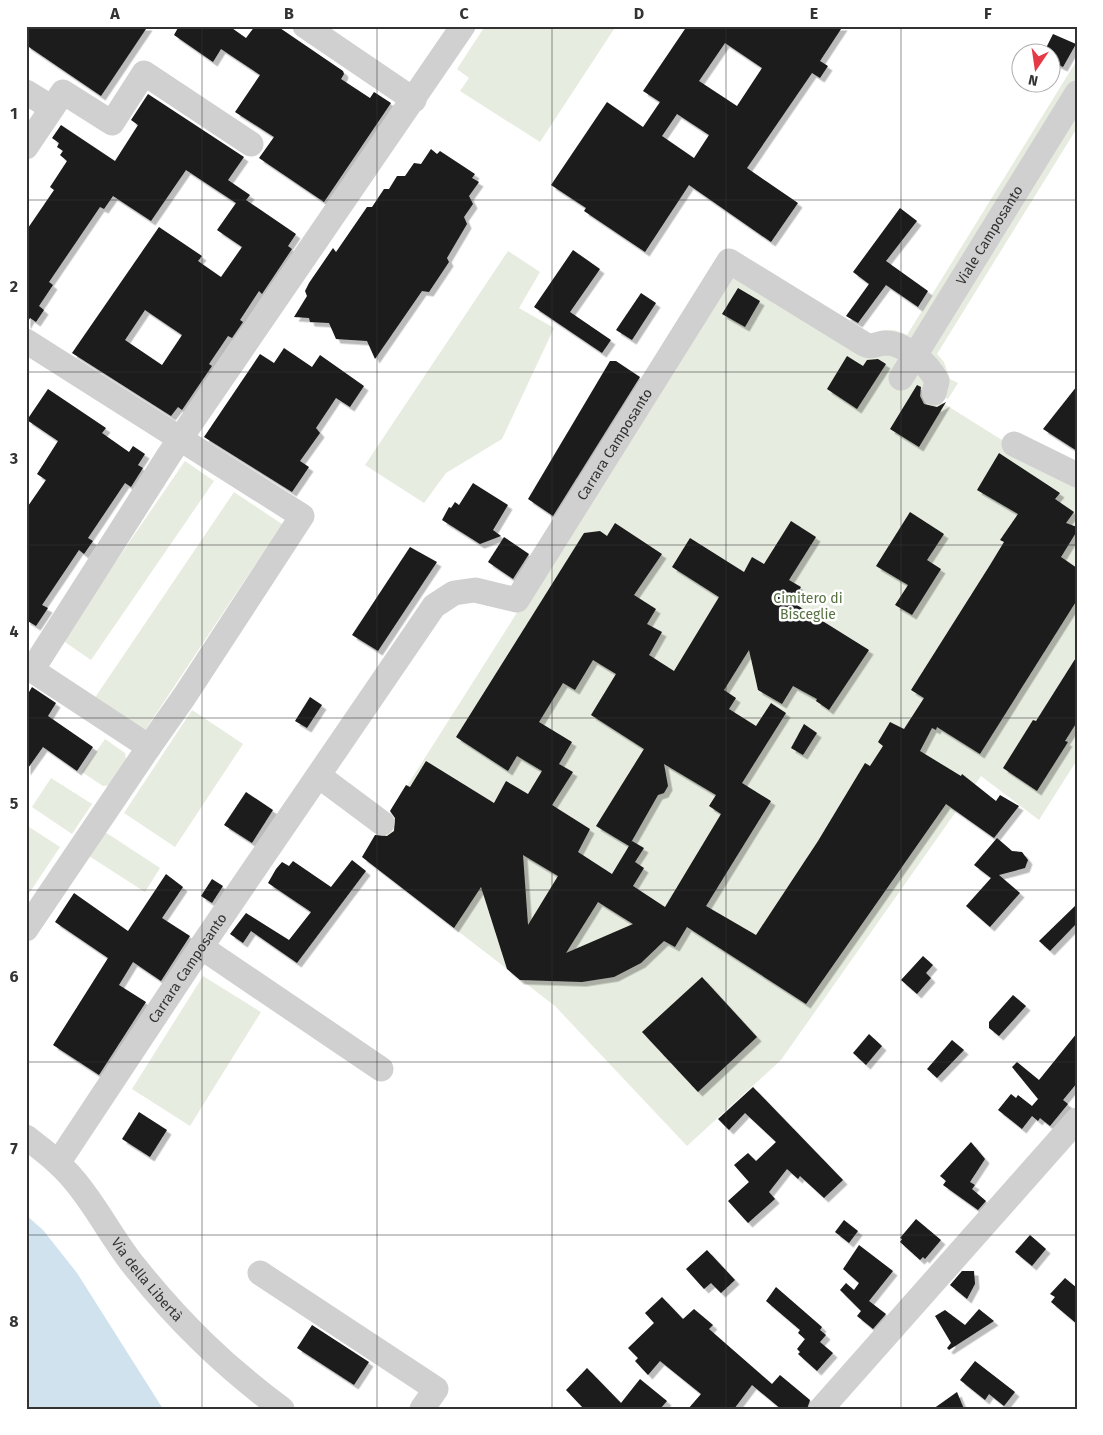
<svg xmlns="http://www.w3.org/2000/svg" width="1103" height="1435" font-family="'Fira Sans',sans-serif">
	<defs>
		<filter id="shadow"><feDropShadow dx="4.5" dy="4.5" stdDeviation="0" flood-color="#0004"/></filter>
	</defs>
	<rect width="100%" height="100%" fill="#fff"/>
	<g fill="#e6ecdf">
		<path d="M485,26H616L540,142L460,91L469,78L457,69Z"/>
		<path d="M1077,60V128L937,354L944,362L950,379L958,383L948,399L941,395L938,400L1077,487V760L1039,820L981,776L781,1060L687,1146L555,1006L362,857L733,272L859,352C875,335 882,322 907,335Z"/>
		<path d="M508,251L540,272L519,308L554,328L502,439L446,473L424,503L365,465Z"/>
		<path d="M185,461L214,481L91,660L62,640Z"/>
		<path d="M234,492L282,524L142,735L92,702Z"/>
		<path d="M192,710L243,744L175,847L124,813Z"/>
		<path d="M105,739L125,753L127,766L113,785L103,786L82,772Z"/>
		<path d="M51,778L92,804L72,834L32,807Z"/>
		<path d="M26,825L60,847L26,898Z"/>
		<path d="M105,832L160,868L145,892L89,856Z"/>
		<path d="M203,976L261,1012L190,1126L132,1089Z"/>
	</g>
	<path fill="#cfe2ee" d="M26,1215L43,1230L77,1273L163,1409H26Z"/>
	<g fill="#1a1a1a" fill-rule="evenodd" filter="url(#shadow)">
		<path d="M30,26H148L101,96L26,45V32Z"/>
		<path d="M179,26H229L246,38L255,26H277L343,71L344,74L341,79L370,98L374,92L391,103L324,202L259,158L274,137L235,112L260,75L221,49L213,62L174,35Z"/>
		<path d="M687,26H843L820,61L828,66L820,78L812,73L747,168L798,203L771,242L689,185L645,252L584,211L586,208L551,185L607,102L643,127L660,102L643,91ZM725,43L762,68L737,106L699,81ZM677,114L709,135L694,158L662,136Z"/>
		<path d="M1053,34L1076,44L1063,67L1050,61V52H1044Z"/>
		<path d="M148,94L244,157L228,180L250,195L246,200L296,234L288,246L292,249L262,294L259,291L240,320L243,322L232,338L228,336L209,364L212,366L182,410L178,407L171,416L72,353L159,227L202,256L198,261L221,277L242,247L217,230L236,203L186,170L151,221L113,196L104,209L100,207L49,282L53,285L39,306L44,310L36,322L30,318L26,325V231L54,190L50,187L67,161L60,155L63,151L57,147L59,143L52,138L61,125L115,161L138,125L131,120ZM145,310L182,335L162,365L125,340Z"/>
		<path d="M431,149L437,154L440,151L475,174L472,178L479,182L469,196L473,204L464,217L467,224L447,258L449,262L429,292L422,291L375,359L367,341L336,339L329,323L310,322L309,318L294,317L307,296L305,291L309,283L333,248L336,252L367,207H372L384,189H389L397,176H405L414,163L421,164Z"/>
		<path d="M900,208L917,221L886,261L928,291L918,307L886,285L858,323L846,316L869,284L853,272Z"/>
		<path d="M573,250L600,269L570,312L611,340L602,353L534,307Z"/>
		<path d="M738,288L760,301L745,327L722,314Z"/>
		<path d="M641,293L656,303L632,340L616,330Z"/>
		<path d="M284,348L312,367L320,355L364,386L350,407L336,398L316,428L320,433L300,461L309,467L292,492L204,437L260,354L274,363Z"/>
		<path d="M847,356L863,366L867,360L878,359L886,364L857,409L827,389Z"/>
		<path d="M610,361H616L640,377L553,516L528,499Z"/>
		<path d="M917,385L921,387L920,396L924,404L937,407L946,402L919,447L890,429Z"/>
		<path d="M1077,386V451L1043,429Z"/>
		<path d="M48,389L106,428L102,433L129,452L133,446L145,454L138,465L143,468L131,487L125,483L88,538L93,541L84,554L79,550L42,605L48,608L36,626L26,620V509L46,480L37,474L58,441L27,420Z"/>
		<path d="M999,453L1060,493L1055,499L1074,512L1066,523L1077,527V531L1061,557L1077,568V600L980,754L937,727L936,730L932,728L920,751L961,776L962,774L996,801L1000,795L1019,806L994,838L946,804L806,1004L687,927L675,947L664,941L641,963L614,977L582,982L520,980L507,969L481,887L454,928L362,857L375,835L387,836L394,831L395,818L390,811L406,785L410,787L426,761L494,803L506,781L528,794L542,771L517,756L508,771L456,737L584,533L600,531L607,536L615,523L662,554L634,595L656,609L647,624L662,632L649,655L674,671L719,597L672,567L690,538L744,572L752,557L764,564L791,521L816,537L789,580L801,587L792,602L869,650L829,710L816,701L817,699L793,686L782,704L758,690L749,650L724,690L736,698L729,709L756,726L771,703L786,713L742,783L771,801L706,906L756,935L818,841L865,763L870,766L883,746L878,742L890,722L904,729L924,698L911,690L990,565L1004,542L1000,540L1018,514L977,490ZM593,660L616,674L591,715L644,749L596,826L629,846L658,795L664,793L668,786L664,764L716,795L709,806L721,814L665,907L633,886L644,868L635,862L644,848L632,841L612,874L578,852L590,829L552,805L573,772L559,764L572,742L539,722L563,683L575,690ZM523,855L558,876L528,925ZM598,902L633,924L566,953Z"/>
		<path d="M473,483L508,505L493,530L501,536L480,544L442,520L449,507L451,508L455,502L459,505Z"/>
		<path d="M910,512L944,534L927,560L941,569L912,615L895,605L908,585L876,566Z"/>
		<path d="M504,537L529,554L513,579L488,562Z"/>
		<path d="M410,547L437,562L378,651L352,635Z"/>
		<path d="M1077,656V722L1065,741L1068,742L1037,791L1003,768L1033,720L1036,721Z"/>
		<path d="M32,687L56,703L48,716L93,747L77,771L43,747L26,771V697Z"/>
		<path d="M310,697L322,705L307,728L295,721Z"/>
		<path d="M804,724L817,733L803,755L791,748Z"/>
		<path d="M246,792L273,810L252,843L224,825Z"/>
		<path d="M997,838L1012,851L1022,852L1028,860L1025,868L999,875L1020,893L990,927L966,906L991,878L974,865Z"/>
		<path d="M352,860L366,871L297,963L251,931L243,943L230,934L246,913L289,940L311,912L268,883L276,869L282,862L289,866L293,861L331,887Z"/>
		<path d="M166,874L183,887L162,918L190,936L161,981L133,962L119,985L146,1002L99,1075L53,1045L108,958L55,922L74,893L128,931Z"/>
		<path d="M212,879L223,886L212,903L201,896Z"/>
		<path d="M1077,904V923L1050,951L1039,941Z"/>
		<path d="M923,956L933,965L926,973L931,978L917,994L901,980Z"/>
		<path d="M702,977L757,1037L698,1092L642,1032Z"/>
		<path d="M1013,995L1026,1006L999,1036L989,1028V1022Z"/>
		<path d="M1077,1033V1083L1063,1100L1068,1104L1050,1126L1040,1118L1038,1121L1032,1116L1022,1129L998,1110L1011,1094L1016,1098L1018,1095L1032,1106L1038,1099L1012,1067L1017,1062L1039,1080Z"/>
		<path d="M869,1034L882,1046L866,1065L853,1053Z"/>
		<path d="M952,1040L964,1050L937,1078L927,1069Z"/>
		<path d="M753,1087L843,1180L824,1198L800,1176L798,1179L787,1169L769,1192L775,1199L748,1223L728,1201L749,1182L734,1165L748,1153L756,1161L776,1142L745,1113L729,1130L718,1119Z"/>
		<path d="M139,1112L167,1130L150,1157L122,1139Z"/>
		<path d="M971,1142L985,1159L970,1182L975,1185L972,1189L986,1201L978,1210L943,1185L946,1181L940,1176Z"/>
		<path d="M916,1219L941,1240L925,1259L923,1257L920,1260L900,1242L902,1239L900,1238Z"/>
		<path d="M844,1220L858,1231L849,1243L835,1232Z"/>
		<path d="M1030,1235L1046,1249L1032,1266L1015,1252Z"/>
		<path d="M859,1245L893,1271L869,1301L886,1314L873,1329L857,1316L861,1311L840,1290L846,1283L854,1290L859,1283L843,1269Z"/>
		<path d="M707,1250L735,1280L721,1293L711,1283L704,1289L686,1269Z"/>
		<path d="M962,1271H974L975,1284L967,1299L950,1285Z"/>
		<path d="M1065,1278L1077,1288V1324L1051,1302L1055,1297L1050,1294Z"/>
		<path d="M776,1287L822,1327L820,1330L826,1335L820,1342L833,1353L817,1371L798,1354L800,1352L797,1349L805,1339L798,1333L800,1330L766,1301Z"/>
		<path d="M662,1297L683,1319L694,1309L713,1325L709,1329L772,1384L780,1375L810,1400L807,1409H781L752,1385L734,1409H688L701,1394L660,1361L648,1375L635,1361L638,1358L628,1348L654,1323L645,1313Z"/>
		<path d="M979,1309L994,1321L949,1350L947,1348L951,1343L935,1316L945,1310L965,1325Z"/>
		<path d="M312,1325L369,1362L354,1385L297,1348Z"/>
		<path d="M975,1361L1015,1392L1004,1406L989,1394L985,1400L960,1380Z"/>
		<path d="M587,1368L621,1403L640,1379L667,1401L660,1409H584L566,1390Z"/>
		<path d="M957,1392L964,1409H933Z"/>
	</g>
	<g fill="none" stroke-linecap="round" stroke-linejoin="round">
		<g stroke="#d0d0d0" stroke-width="25">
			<path d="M305,26L414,100"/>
			<path d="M26,92L52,108"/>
			<path d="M26,147L63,92L112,123L144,73L251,144"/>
			<path d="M26,341L302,516L184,697L149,747"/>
			<path id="s1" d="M901,378L1077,93"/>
			<path d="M1014,444L1077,475"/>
			<path d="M319,776L382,823"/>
			<path d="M26,929L149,747L32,670L169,455L463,26"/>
			<path d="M201,947L381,1069"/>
			<path id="s2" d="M26,1137C43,1150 60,1163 74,1180C97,1207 113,1240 135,1267C180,1323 224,1366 282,1409"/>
			<path id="s3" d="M58,1163L201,947L434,606L454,593L475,590L517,600L729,261L864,344C872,348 876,344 884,343C905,342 928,364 937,381L934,393"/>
			<path d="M260,1273L436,1389L422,1409"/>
			<path d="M821,1409L1077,1120"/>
		</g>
	</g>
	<path fill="none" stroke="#333" stroke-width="1" stroke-opacity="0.55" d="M202,26V1409M377,26V1409M552,26V1409M726,26V1409M901,26V1409M26,200H1077M26,372H1077M26,545H1077M26,718H1077M26,890H1077M26,1062H1077M26,1235H1077"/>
	<g text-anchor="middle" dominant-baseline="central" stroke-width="5" stroke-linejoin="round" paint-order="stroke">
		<g font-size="14" fill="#333" stroke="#fff">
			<text stroke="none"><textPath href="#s1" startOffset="168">Viale Camposanto</textPath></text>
			<text stroke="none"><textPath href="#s3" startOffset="944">Carrara Camposanto</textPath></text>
			<text stroke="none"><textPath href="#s3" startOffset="234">Carrara Camposanto</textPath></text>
			<text stroke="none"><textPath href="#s2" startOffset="188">Via della Libertà</textPath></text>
		</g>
		<g font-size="14" fill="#56703f" stroke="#fff">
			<text x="808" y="598">Cimitero di<tspan x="808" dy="16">Bisceglie</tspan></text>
		</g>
	</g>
	<rect width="1103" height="1435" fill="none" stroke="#ffffff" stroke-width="55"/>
	<g transform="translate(1036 68) rotate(193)"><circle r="24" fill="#ffffff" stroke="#adadad"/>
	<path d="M0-4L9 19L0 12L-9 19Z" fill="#e63946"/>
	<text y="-8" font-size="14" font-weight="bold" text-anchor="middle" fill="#333333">N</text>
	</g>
	<rect x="28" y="28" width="1048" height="1380" fill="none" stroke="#333" stroke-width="2"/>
	<g font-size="16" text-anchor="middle" font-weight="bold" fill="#333">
		<text x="115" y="19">A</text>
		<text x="289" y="19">B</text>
		<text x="464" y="19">C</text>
		<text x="639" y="19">D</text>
		<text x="814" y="19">E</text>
		<text x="988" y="19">F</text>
		<text x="14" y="119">1</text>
		<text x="14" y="292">2</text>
		<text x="14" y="464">3</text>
		<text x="14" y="637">4</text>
		<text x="14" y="809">5</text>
		<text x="14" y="982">6</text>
		<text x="14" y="1154">7</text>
		<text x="14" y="1327">8</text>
	</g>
</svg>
